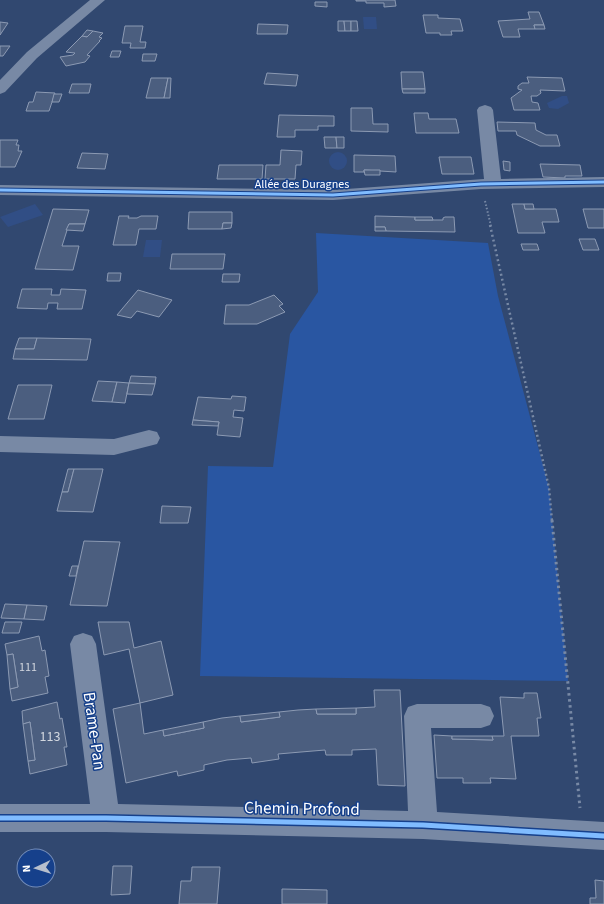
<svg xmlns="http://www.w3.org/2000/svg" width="604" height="904" font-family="'Source Sans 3',sans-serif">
	<rect width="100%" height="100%" fill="#314870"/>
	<path fill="#2956a2" d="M316,233L488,243L498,296L549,488L568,681L200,676L208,466L273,467L290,334L318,292Z"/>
	<g fill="#314e85">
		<path d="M363,17H376L377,29H364Z"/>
		<path d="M562,96H567L569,103L558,109L549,108L547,103Z"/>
		<circle cx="338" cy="161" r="9"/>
		<path d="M35,204L43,215L8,227L0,217Z"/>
		<path d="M146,240H162L160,257H143Z"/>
	</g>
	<g fill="#4b5e7f" stroke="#8c9ab3">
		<path d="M356,0H395L396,6L384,7V3H366V1H356Z"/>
		<path d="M315,2H327V7L315,6Z"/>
		<path d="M528,12H539L544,25H534L535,29H518L520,37H503L498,21L530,19Z"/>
		<path d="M423,15H438V18L460,19L463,31H451L452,35H440V33H426Z"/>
		<path d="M338,21H344L345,31H338Z"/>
		<path d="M344,21H351V31H345Z"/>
		<path d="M351,21H357L358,31H351Z"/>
		<path d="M0,22L8,23L0,35Z"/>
		<path d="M258,24L288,25L287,34H257Z"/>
		<path d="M534,25H544L545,29H535Z"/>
		<path d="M125,26H143L140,42H146L145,48H130L131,43H122Z"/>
		<path d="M87,30L93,31L87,37L82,36Z"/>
		<path d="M93,31L103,33L99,37L102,38L99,41H100L87,55L90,56L85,62L66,66L60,57L73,55L75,53L66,52L82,36L87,37Z"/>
		<path d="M0,46H10L3,56H0Z"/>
		<path d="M112,51H121L119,57H110Z"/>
		<path d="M143,54H157L155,61H142Z"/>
		<path d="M401,72H423L425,89H402Z"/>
		<path d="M267,73L298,75L296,86L264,84Z"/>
		<path d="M527,77L562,78L565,91L540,90L541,93L537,96H531L532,102L538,103L540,110H514L511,98L522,90L518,89V86L522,83H529Z"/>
		<path d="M151,78H168L164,98H146Z"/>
		<path d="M168,78H171L170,98H164Z"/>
		<path d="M72,84H91L89,93H69Z"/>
		<path d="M402,89H425V93H403Z"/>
		<path d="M36,92L55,93L49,111H26L29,102H33Z"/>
		<path d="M54,94H62L59,102H52Z"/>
		<path d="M351,108H372L373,124H388V132L351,131Z"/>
		<path d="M414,113H428L429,119H456L459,133H416Z"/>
		<path d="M279,115L334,116V126H318V130H295V137H277Z"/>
		<path d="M497,122L535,123L536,130L546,135H557L560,146H540L517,135L516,131H498Z"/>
		<path d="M324,137H336L337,148H325Z"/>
		<path d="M336,137H344V148H337Z"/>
		<path d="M0,140H18L16,145H19L18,151H22L15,167H0Z"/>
		<path d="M281,150L302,151L301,165H296L295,179H265L266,165H280Z"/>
		<path d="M82,153L108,154L105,169L77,168Z"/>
		<path d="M354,155L395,156L396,172L364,170V172H354Z"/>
		<path d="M439,157H471L474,174H442Z"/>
		<path d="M503,161L510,162V171L504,170Z"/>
		<path d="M540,164L580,165L582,176H565V178L543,177Z"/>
		<path d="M219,165H263L262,179H217Z"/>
		<path d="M364,170H380V175H365Z"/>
		<path d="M512,204H524L525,209H556L559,222H542L545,233H518Z"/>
		<path d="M524,204H533L534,209H525Z"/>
		<path d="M53,209L89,210L85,224H69L62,246H79L73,270L35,269Z"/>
		<path d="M583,209H604V228H588Z"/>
		<path d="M189,212H232V223H223L222,229H188Z"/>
		<path d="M119,216H129L128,218H137L141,216H158L156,229H139L136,245H113Z"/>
		<path d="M375,216L415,217V220H443V218L445,217H454L455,232L386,231L385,227H375Z"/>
		<path d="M415,217H432L433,220H415Z"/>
		<path d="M223,223H232L231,228L222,229Z"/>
		<path d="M69,224H85L83,231L66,230Z"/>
		<path d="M375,227H385L386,231H375Z"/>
		<path d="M579,239H595L599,250H583Z"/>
		<path d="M521,244H537L539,250H523Z"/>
		<path d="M172,254H225L223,269H170Z"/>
		<path d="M108,273H121L120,281H107Z"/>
		<path d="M223,274H240L239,282H222Z"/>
		<path d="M22,289H52L51,295H60L61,289L86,290L82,309H57L58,303H48L47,309L17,308Z"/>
		<path d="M138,290L172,300L159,317L137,311L131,318L117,315Z"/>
		<path d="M274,295L283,304L279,306L285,312L257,324H224L226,305H249Z"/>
		<path d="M19,338H37L34,349H15Z"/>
		<path d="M37,338L91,339L87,360L13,359L15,349H34Z"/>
		<path d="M131,376L156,377L155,384L129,383Z"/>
		<path d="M98,381L117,382L112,402L92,401Z"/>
		<path d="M117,382L129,383L125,403L112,402Z"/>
		<path d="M129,383L155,384L152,395L127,394Z"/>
		<path d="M18,385H52L44,419H8Z"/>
		<path d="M232,396L246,397L244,411L234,410L233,417L243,418L240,437L217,435L219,422L193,420L198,397L231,399Z"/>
		<path d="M193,420L219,422L218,426L192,425Z"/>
		<path d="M68,469H74L68,492H62Z"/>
		<path d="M74,469H103L93,512L57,511L62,492H68Z"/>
		<path d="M162,506L191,507L188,523H160Z"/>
		<path d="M84,541L120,542L107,606L70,605Z"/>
		<path d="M72,566H78L76,576H69Z"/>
		<path d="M5,604L27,605L24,619L1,618Z"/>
		<path d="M27,605L47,606L44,620L24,619Z"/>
		<path d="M5,622H22L19,633H2Z"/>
		<path d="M98,622H129L134,648L161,641L173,695L140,703L129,649L104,655Z"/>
		<path d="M39,636L42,651L45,650L49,676L45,677L48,693L12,701L10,689L18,687L13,654L7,655L5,644Z"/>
		<path d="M13,654L18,687L10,689L7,655Z"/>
		<path d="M374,690H400L405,786L378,785L376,749L352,750V755H326L325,750L301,752L278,754L279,759L252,763L251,758L227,760L204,765V770L178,776L177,771L126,783L113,709L140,703L144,734L163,730L164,736L204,728L203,722L222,718L240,716L241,722L280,717L279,712L298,710L316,709L317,714H356V708L375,707Z"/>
		<path d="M524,693H537L541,718H537L539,736H511L516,779L490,778L491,783H463V778H437L434,735L452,736V739L493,740L492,736H504L500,697L524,698Z"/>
		<path d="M57,702L60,719L62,718L67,747H64L67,765L30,774L28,761L35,760L30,722L23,724L22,711Z"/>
		<path d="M356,708V714H317L316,709Z"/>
		<path d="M279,712L280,717L241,722L240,716Z"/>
		<path d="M30,722L35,760L28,761L23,724Z"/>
		<path d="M203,722L204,728L164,736L163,730Z"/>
		<path d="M452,736H492L493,740L452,739Z"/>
		<path d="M113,866H132L130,894L111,895Z"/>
		<path d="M192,867H220L217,904H179L181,881H191Z"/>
		<path d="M595,880L604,881V904H590V898H596Z"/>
		<path d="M282,889L327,890V904H282Z"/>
	</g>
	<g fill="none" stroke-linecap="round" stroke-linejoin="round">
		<path stroke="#7889a5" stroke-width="2" stroke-dasharray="1.5 2" stroke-linecap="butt" d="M485,201L491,226"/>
		<path stroke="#7889a5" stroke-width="2.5" stroke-dasharray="2 3" stroke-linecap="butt" d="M490,225L549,488L552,521"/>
		<path stroke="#7889a5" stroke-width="3" stroke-dasharray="2.5 3.5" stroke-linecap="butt" d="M552,520L580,808"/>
		<g fill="#7889a5" fill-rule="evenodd">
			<path d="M90,0H105L37,58L5,92L0,94V80L27,52Z"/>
			<path d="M485,105L491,107L493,110L501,179L604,177V187L481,189L333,200L0,195V185L333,190L484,179L477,110L479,107Z"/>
			<path d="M149,430L157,432L160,438L157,444L114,455L0,452V436L114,439Z"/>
			<path d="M83,633L92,636L96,644L118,804L408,811L404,716L408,707L417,704H481L490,707L494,716L490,725L481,728H431L437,812L604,822V850L423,839L106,832H0V804H90L70,644L74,636Z"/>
		</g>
		<defs>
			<path id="cycleway-far1" d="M0,190L333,195L481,184L604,182"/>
			<path id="cycleway" d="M0,818H106L423,825L604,836"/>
		</defs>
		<use href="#cycleway-far1" stroke="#16408b" stroke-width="5"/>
		<use href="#cycleway" stroke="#16408b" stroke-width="8"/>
		<use href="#cycleway-far1" stroke="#80bcff" stroke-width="3"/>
		<use href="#cycleway" stroke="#80bcff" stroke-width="5"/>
	</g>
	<g text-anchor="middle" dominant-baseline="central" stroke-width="3" stroke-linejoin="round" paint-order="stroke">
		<g font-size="12" fill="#fff" stroke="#16408b">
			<text x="302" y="184">Allée des Duragnes</text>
		</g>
		<g font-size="12" fill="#d2d7df">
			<text x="28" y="667">111</text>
		</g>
		<g font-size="14" fill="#d2d7df">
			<text x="50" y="737">113</text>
		</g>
		<g font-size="17" fill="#fff" stroke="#16408b">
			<text transform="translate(94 731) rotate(82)">Brame-Pan</text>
			<text transform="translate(302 809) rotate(1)">Chemin Profond</text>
		</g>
	</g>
	<g transform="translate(36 868) rotate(266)"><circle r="19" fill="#16408b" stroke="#738cb9"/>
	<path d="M0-3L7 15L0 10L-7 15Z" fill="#b7bfcd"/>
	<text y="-6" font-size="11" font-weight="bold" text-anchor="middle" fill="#ffffff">N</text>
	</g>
</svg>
